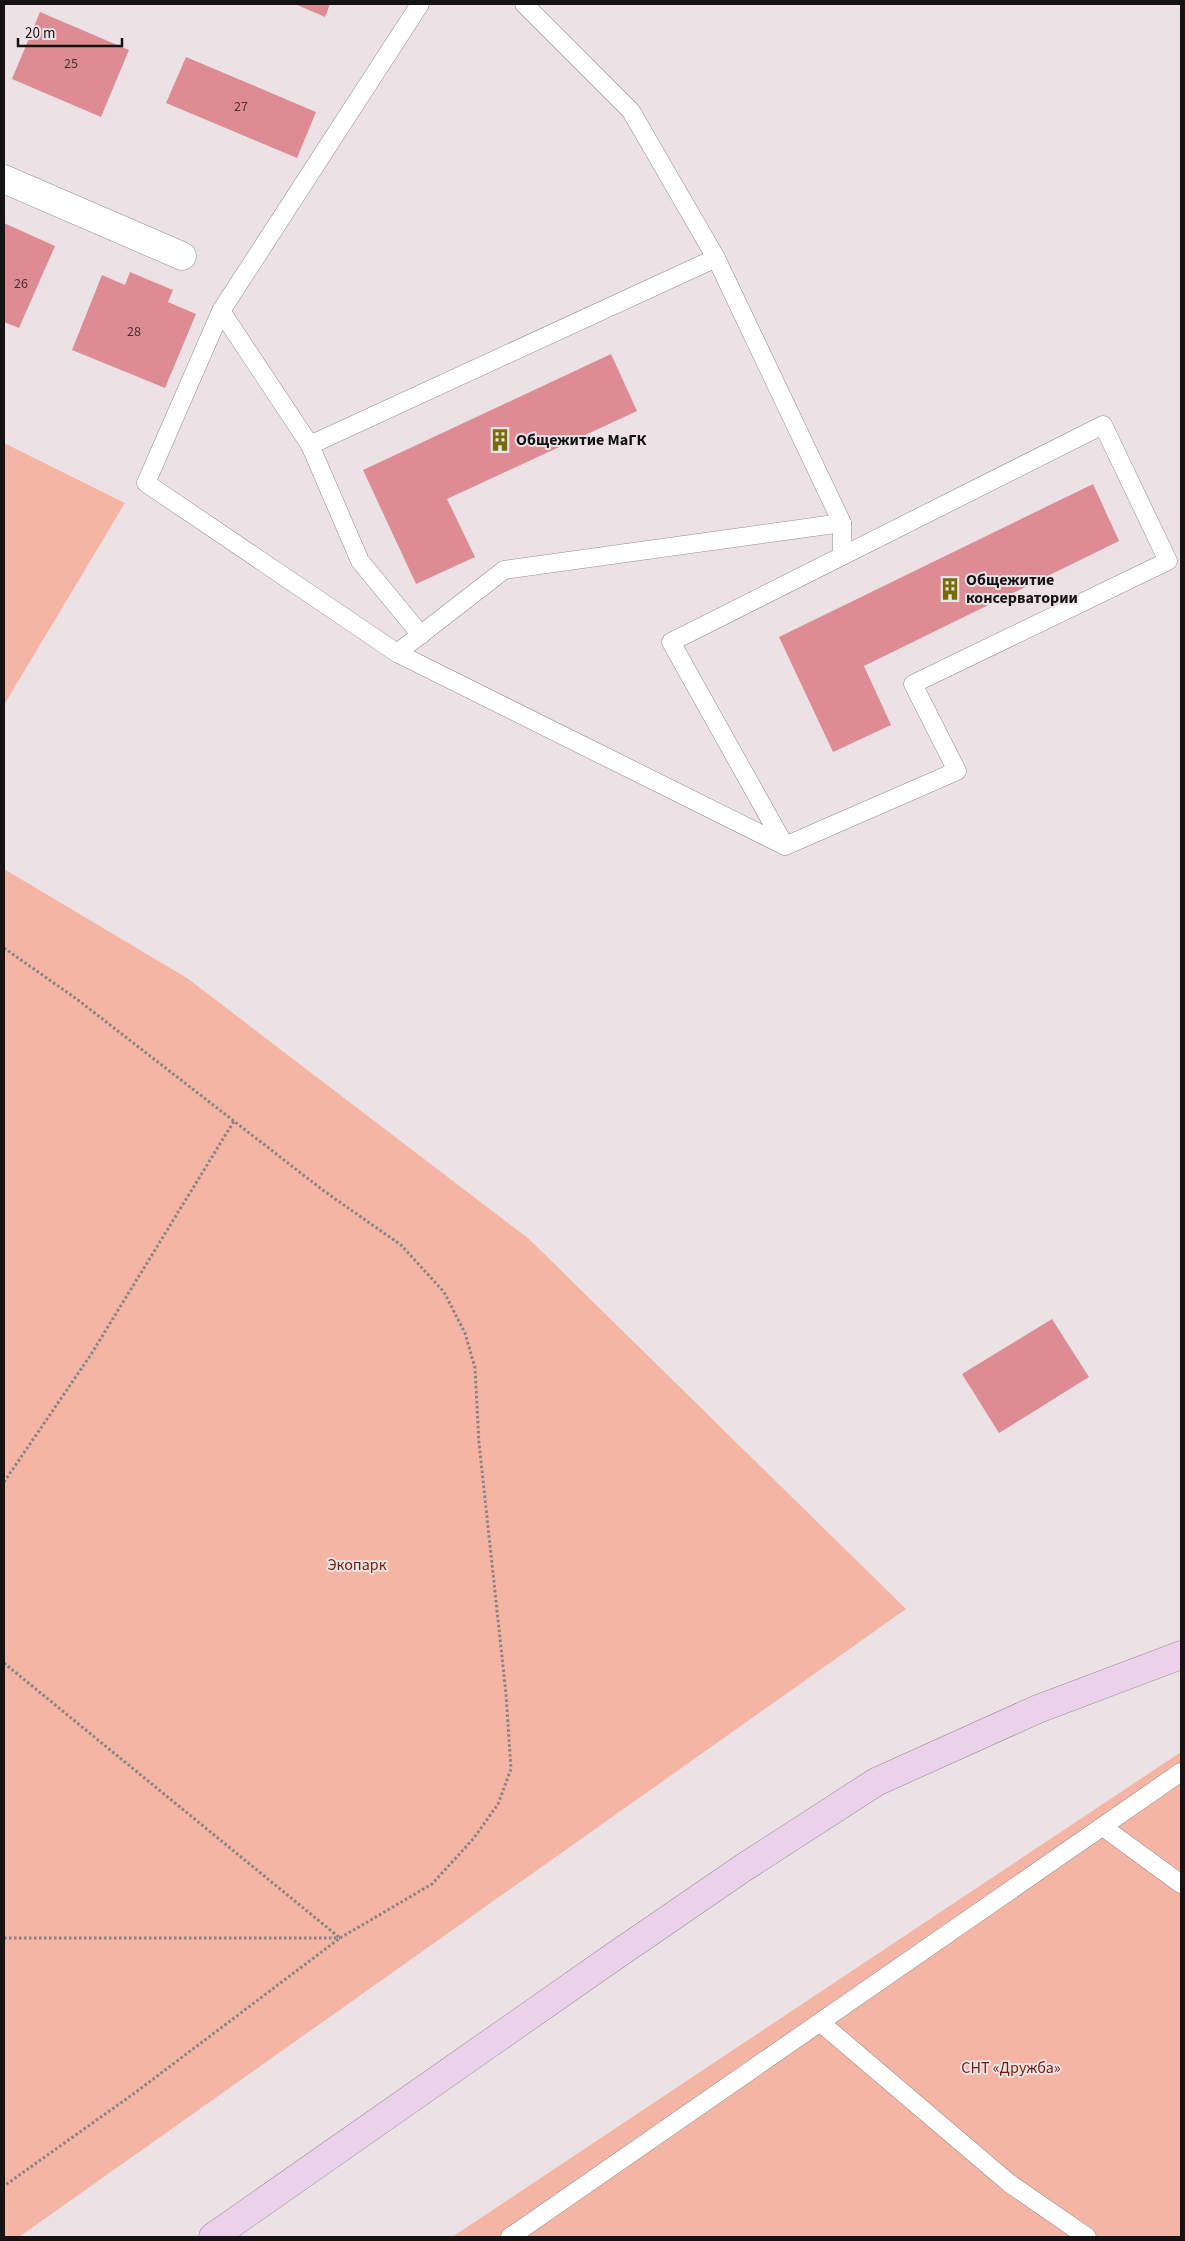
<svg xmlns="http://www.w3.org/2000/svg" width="1185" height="2241" font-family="'Source Sans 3',sans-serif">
	<rect width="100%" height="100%" fill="#ece2e6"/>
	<g fill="#f5b5a4">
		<path d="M4,443L125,503L4,705Z"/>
		<path d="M4,869L187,978L529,1239L906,1609L19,2237H4Z"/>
		<path d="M1181,1752V2237H452Z"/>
	</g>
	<g fill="#de8c94">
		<path d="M295,4H330L325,17Z"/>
		<path d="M40,12L129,50L101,117L12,79Z"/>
		<path d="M186,57L316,112L297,158L166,103Z"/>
		<path d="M4,223L55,246L19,328L4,322Z"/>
		<path d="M130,272L173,290L168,302L196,314L165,388L72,350L102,275L125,285Z"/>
		<path d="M611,354L637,411L447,499L475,557L416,584L363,470Z"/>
		<path d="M1093,484L1119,541L864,666L891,725L833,752L779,637Z"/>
		<path d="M1052,1319L1089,1377L999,1433L962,1374Z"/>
	</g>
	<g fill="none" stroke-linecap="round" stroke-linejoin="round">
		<defs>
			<g id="service">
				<path d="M420,4L221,311L146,483L397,653L504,570L842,523L716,258L631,111L524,4"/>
				<path d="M221,311L310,445L716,258"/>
				<path d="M310,445L360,561L421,635"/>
				<path d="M842,556V523"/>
				<path d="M397,653L785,846L957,771L913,684L1168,561L1103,425L671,642L785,846"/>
				<path d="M1103,1827L1181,1884"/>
				<path d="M821,2023L1009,2183L1087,2237"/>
				<path d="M510,2237L1181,1772"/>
			</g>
			<path id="minor" d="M4,179L182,256"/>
			<path id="secondary" d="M213,2237L606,1962L743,1868L876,1782L1038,1709L1181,1655"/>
		</defs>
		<use href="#service" stroke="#958c90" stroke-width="19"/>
		<use href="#minor" stroke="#958c90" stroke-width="29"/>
		<use href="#secondary" stroke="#958c90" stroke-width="29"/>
		<g stroke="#898285" stroke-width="3" stroke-dasharray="2.5 2.5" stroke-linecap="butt">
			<path d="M4,948L78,1000L324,1191L401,1245L444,1292L465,1333L475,1368L479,1443L506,1694L511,1769L498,1804L474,1838L432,1884L340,1938L136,2092L4,2186"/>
			<path d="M4,1482L90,1356L234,1121"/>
			<path d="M4,1663L340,1938"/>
			<path d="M4,1938H340"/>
		</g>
		<use href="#service" stroke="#fff" stroke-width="18"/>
		<use href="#minor" stroke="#fff" stroke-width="28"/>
		<use href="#secondary" stroke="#ebd1ea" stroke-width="28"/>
	</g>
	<defs>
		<symbol id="building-bare" viewBox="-9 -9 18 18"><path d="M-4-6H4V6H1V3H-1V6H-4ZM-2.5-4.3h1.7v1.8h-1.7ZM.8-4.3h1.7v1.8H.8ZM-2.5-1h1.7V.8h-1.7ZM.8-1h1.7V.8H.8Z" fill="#776d08" stroke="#ece2e6" stroke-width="2.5" paint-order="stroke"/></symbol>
	</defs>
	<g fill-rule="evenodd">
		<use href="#building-bare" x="484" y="424" width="32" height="32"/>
		<use href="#building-bare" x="934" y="573" width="32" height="32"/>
	</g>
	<g text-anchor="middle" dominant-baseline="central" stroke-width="4" stroke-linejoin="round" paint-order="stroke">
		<g font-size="14" fill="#483134">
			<text x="71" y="64">25</text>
			<text x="241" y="107">27</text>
			<text x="21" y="284">26</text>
			<text x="134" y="332">28</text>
		</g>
		<g font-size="16" font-weight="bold" fill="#161314" stroke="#ece2e6" text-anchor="start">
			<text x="516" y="440">Общежитие МаГК</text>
			<text x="966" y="580">Общежитие<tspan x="966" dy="18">консерватории</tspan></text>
		</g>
		<g font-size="16" fill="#771b00" stroke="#ece2e6">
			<text x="357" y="1565">Экопарк</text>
			<text x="1011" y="2068">СНТ «Дружба»</text>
		</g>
	</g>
	<rect width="1185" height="2241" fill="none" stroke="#161314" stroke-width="10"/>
	<path d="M18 38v8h104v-8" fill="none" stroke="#161314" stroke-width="2.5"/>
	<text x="25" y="38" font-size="15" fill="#161314" stroke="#ece2e6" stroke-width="4" paint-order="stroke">20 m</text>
</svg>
